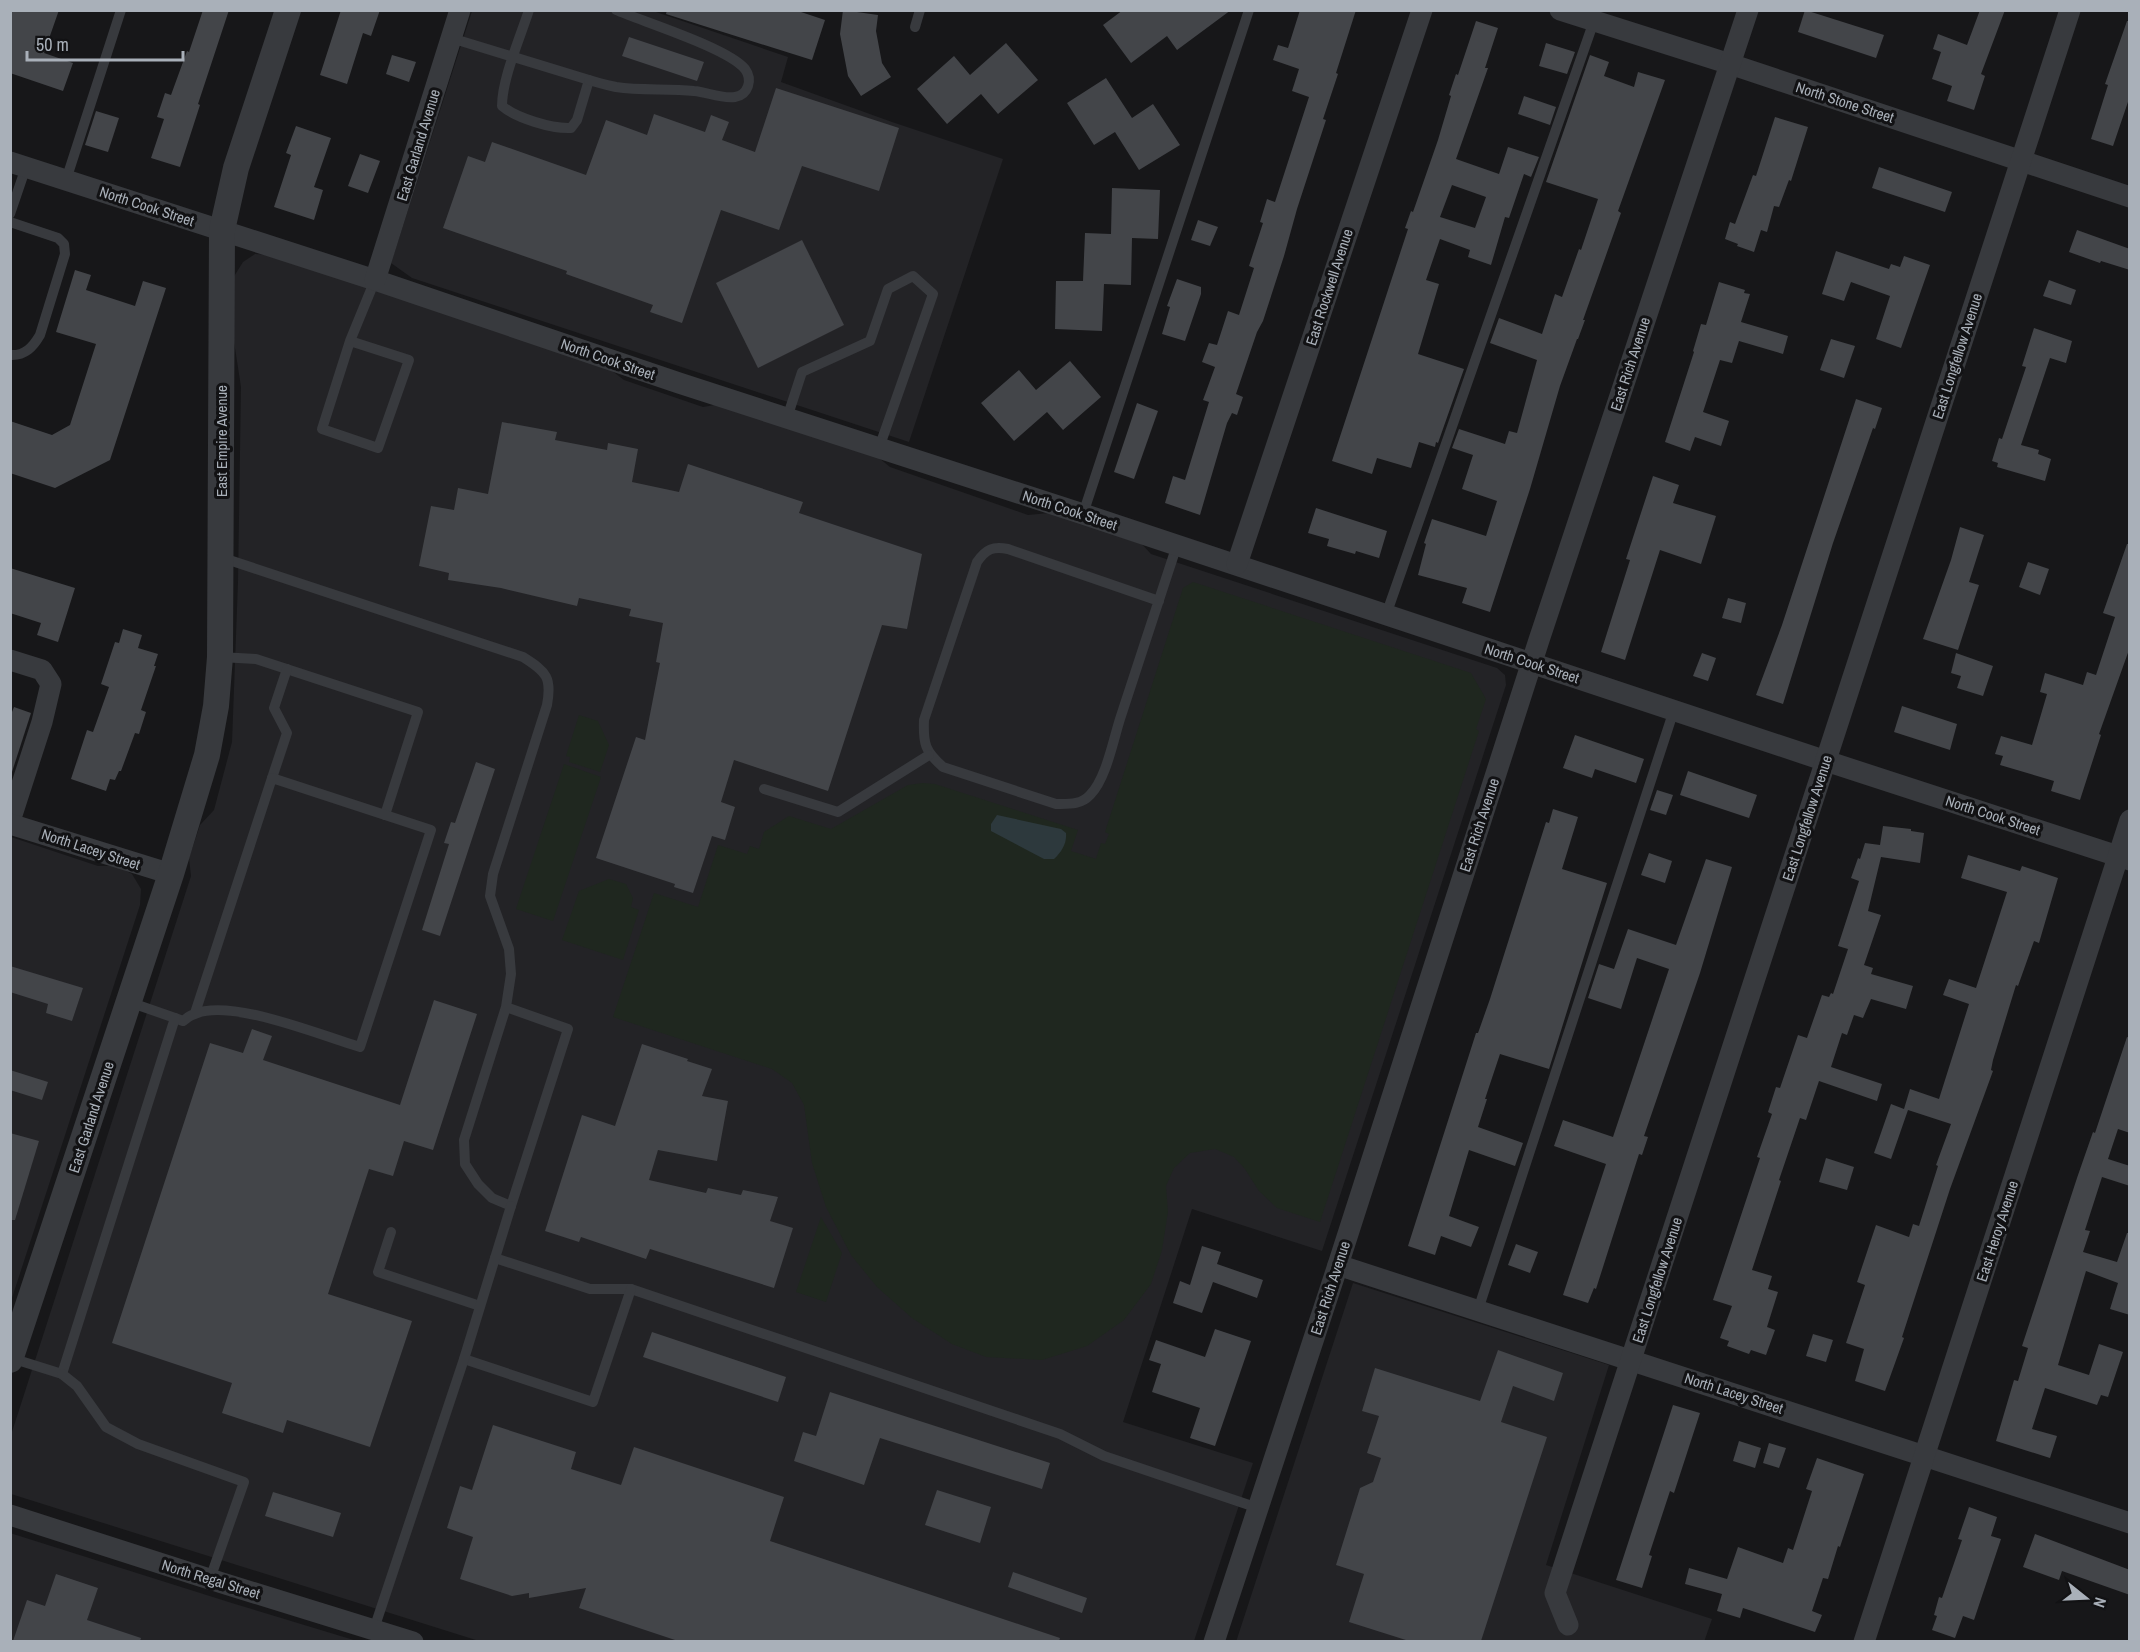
<svg xmlns="http://www.w3.org/2000/svg" width="2140" height="1652" font-family="'Archivo Narrow',sans-serif">
	<rect width="100%" height="100%" fill="#171719"/>
	<g fill="#232326">
		<path d="M472,11H653L788,57L781,82L892,122L1003,159L909,442L412,278L391,263Z"/>
		<path d="M255,254L271,255L607,367L624,380L703,407L720,404L874,454L890,467L1028,515L1049,513L1138,540L1151,554L1497,668L1505,675L1506,685L1322,1251L1192,1209L1123,1422L1253,1463L1194,1641H479L11,1494V1435L191,876L189,858L200,825L214,810L232,742L238,582L241,387L233,335V278L243,262Z"/>
		<path d="M11,837L98,866H117L132,874L141,889L140,905L11,1301Z"/>
		<path d="M1353,1283L1609,1365L1546,1565L1712,1619L1704,1642H1236Z"/>
		<path d="M10,1533L235,1604L357,1641H11Z"/>
	</g>
	<g fill="#1f271f">
		<path d="M1193,582L1471,673L1486,699L1476,729L1479,731L1320,1222L1277,1208L1259,1191L1245,1169L1234,1157L1215,1149L1190,1153L1174,1168L1166,1186L1168,1212L1162,1250L1151,1284L1124,1320L1087,1346L1042,1360L986,1357L952,1344L912,1318L877,1287L851,1255L826,1207L812,1163L804,1105L792,1083L772,1069L613,1017L654,893L698,907L718,845L747,854L750,846L759,849L764,832L789,816L831,829L908,785L923,783L935,784L1078,830L1071,851L1096,859L1101,843L1105,844L1109,834L1105,832L1183,588Z"/>
		<path d="M579,715L598,721L609,745L600,772L569,762L570,757L566,756Z"/>
		<path d="M564,764L601,777L553,921L516,909Z"/>
		<path d="M609,879L626,884L633,898L631,907L639,910L623,960L562,940L579,891Z"/>
		<path d="M821,1217L842,1253L826,1302L796,1292Z"/>
	</g>
	<path fill="#2d393d" d="M997,815L1061,829L1066,833C1067,844 1061,852 1054,859H1044L991,831V824Z"/>
	<g fill="#434549" fill-rule="evenodd">
		<path d="M10,10H59L44,53L73,63L63,91L10,73Z"/>
		<path d="M203,10H229L198,104L200,105L180,167L151,158L164,119L157,117L165,93L171,95L187,51L189,52Z"/>
		<path d="M341,10H380L371,36L363,33L347,84L320,75Z"/>
		<path d="M667,10H795L825,20L812,60L666,14Z"/>
		<path d="M843,10L878,15L876,31L882,63L891,77L861,96L848,76L840,34Z"/>
		<path d="M1123,10H1231L1177,50L1167,36L1131,63L1103,25Z"/>
		<path d="M1300,10H1356L1336,73L1338,74L1323,119L1326,120L1297,209L1284,256L1263,321L1257,332L1236,394L1243,397L1237,415L1232,413L1227,423L1200,515L1165,503L1173,476L1185,480L1209,402L1203,400L1215,367L1202,362L1209,343L1217,345L1228,311L1239,315L1254,268L1249,266L1263,223L1260,222L1267,199L1275,202L1309,97L1292,91L1299,69L1273,60L1278,45L1288,48Z"/>
		<path d="M1805,10L1884,35L1876,58L1798,32Z"/>
		<path d="M1980,10H2005L1981,74L1985,76L1974,110L1947,101L1952,86L1932,79L1941,52L1933,49L1938,34L1967,45Z"/>
		<path d="M1476,21L1498,28L1485,68H1488L1456,159L1499,174L1508,147L1539,157L1531,177L1524,174L1509,218L1505,217L1491,265L1468,257L1470,250L1440,239L1426,280L1439,284L1418,354L1464,369L1438,443L1436,442L1435,447L1419,442L1411,468L1377,458L1372,474L1332,461L1408,229L1405,228L1411,211L1413,212L1438,140L1451,96L1449,95L1456,74L1458,75ZM1452,185L1486,197L1475,228L1440,217Z"/>
		<path d="M2127,21H2130V96L2113,146L2091,139L2108,85L2105,84Z"/>
		<path d="M629,37L704,62L697,81L622,56Z"/>
		<path d="M1006,43L1038,80L998,114L981,94L947,124L917,89L954,56L970,75Z"/>
		<path d="M1546,43L1575,52L1567,74L1539,66Z"/>
		<path d="M392,55L416,62L409,82L386,74Z"/>
		<path d="M1590,55L1609,62L1604,76L1634,87L1638,72L1665,80L1618,211L1621,213L1583,320H1585L1578,339H1577L1560,386L1530,489L1490,612L1462,603L1467,588L1418,575L1426,544L1424,543L1432,519L1486,536L1497,501L1462,489L1473,455L1452,448L1459,429L1505,444L1509,431L1517,433L1537,360L1490,343L1499,318L1542,334L1555,294L1562,297L1579,249L1581,250L1598,199L1546,182Z"/>
		<path d="M1106,78L1132,118L1153,104L1180,145L1139,170L1115,132L1094,145L1067,103Z"/>
		<path d="M776,88L899,128L879,191L802,166L779,230L721,210L682,323L650,312L653,305L566,274L567,271L443,228L468,156L485,162L492,142L586,175L606,120L647,135L654,114L705,132L711,115L729,122L722,140L755,152Z"/>
		<path d="M1524,96L1556,107L1550,125L1518,114Z"/>
		<path d="M96,111L119,118L108,152L85,145Z"/>
		<path d="M1775,117L1808,127L1791,181L1789,180L1779,207L1774,206L1767,232L1761,230L1754,252L1737,246L1738,244L1725,239L1730,222L1735,224L1753,175L1756,176Z"/>
		<path d="M296,126L331,138L314,187L323,190L314,220L274,207L291,155L286,153Z"/>
		<path d="M360,154L380,161L368,193L348,186Z"/>
		<path d="M1879,167L1952,192L1945,212L1872,188Z"/>
		<path d="M1112,188L1160,190L1158,239L1132,238L1131,285L1104,284L1102,331L1055,329L1056,281H1083L1085,233L1111,234Z"/>
		<path d="M1198,220L1218,227L1210,246L1191,240Z"/>
		<path d="M2077,230L2130,249V270L2101,261L2100,263L2069,252Z"/>
		<path d="M802,240L844,325L758,368L716,283Z"/>
		<path d="M1836,251L1889,269L1891,264L1900,267L1904,256L1930,265L1901,348L1876,339L1890,296L1851,282L1844,301L1822,294Z"/>
		<path d="M75,270L91,275L86,290L135,306L143,281L166,288L110,460L55,488L10,473V421L52,435L70,425L96,344L56,332Z"/>
		<path d="M1177,279L1201,287V294L1185,341L1162,334L1170,307L1167,306Z"/>
		<path d="M2049,280L2076,290L2071,305L2043,296Z"/>
		<path d="M1719,282L1745,290L1744,293L1750,294L1741,322L1788,336L1783,354L1739,341L1732,363L1720,360L1703,412L1729,421L1721,446L1695,437L1690,451L1665,442L1694,352L1693,351L1701,324L1706,325Z"/>
		<path d="M2034,328L2072,341L2066,363L2050,358L2021,445L2039,450L2038,454L2051,459L2045,481L1997,467L1998,463L1992,461L1999,438L2002,439L2026,367L2022,366Z"/>
		<path d="M1831,339L1855,346L1844,378L1820,370Z"/>
		<path d="M1070,361L1101,397L1063,430L1047,412L1014,441L981,403L1019,370L1036,390Z"/>
		<path d="M1856,399L1882,408L1875,429L1873,428L1833,543L1783,704L1756,695L1782,625Z"/>
		<path d="M1137,403L1158,411L1134,479L1114,472Z"/>
		<path d="M502,422L557,432L555,440L607,450L608,443L638,449L632,482L679,492L688,464L803,502L799,513L922,554L907,629L882,625L828,791L734,760L721,802L735,807L725,840L712,836L693,893L674,887L675,884L596,858L636,737L645,740L660,663L656,662L663,623L629,616L631,609L579,598L577,606L501,588L448,580L449,573L419,566L431,506L454,510L458,488L488,494Z"/>
		<path d="M1653,476L1679,485L1673,503L1716,516L1701,564L1660,550L1625,660L1601,652L1630,560L1626,559Z"/>
		<path d="M1316,508L1387,531L1379,558L1356,551L1355,554L1327,546L1329,539L1308,533Z"/>
		<path d="M1960,527L1984,535L1969,582L1979,585L1958,650L1923,639L1951,560Z"/>
		<path d="M2127,544H2130V647L2099,734L2101,735L2080,800L2051,791L2054,781L2000,765L2003,756L1995,754L2001,736L2032,745L2047,694L2040,692L2045,673L2083,685L2087,672L2096,675L2115,617L2103,613Z"/>
		<path d="M2028,562L2049,569L2040,595L2019,587Z"/>
		<path d="M10,568L75,588L58,642L37,635L41,623L10,613Z"/>
		<path d="M1728,598L1746,603L1741,623L1722,618Z"/>
		<path d="M123,629L142,635L138,648L158,654L154,666H156L141,710L146,712L139,734L135,733L121,771H119L115,780L110,779L106,791L71,779L87,730L93,732L109,687L101,684L115,642L119,643Z"/>
		<path d="M1702,653L1716,658L1708,681L1693,676Z"/>
		<path d="M1956,653L1993,666L1983,696L1957,688L1961,676L1951,673Z"/>
		<path d="M1902,706L1957,724L1950,750L1894,732Z"/>
		<path d="M14,707L31,713L11,775L10,717Z"/>
		<path d="M1575,735L1644,759L1636,783L1595,769L1592,778L1563,768Z"/>
		<path d="M476,762L495,769L440,936L422,930L449,844L444,843L451,822L455,823Z"/>
		<path d="M1688,771L1757,795L1749,818L1680,795Z"/>
		<path d="M1657,790L1673,795L1666,815L1650,810Z"/>
		<path d="M1553,809L1578,817L1562,869L1607,883L1549,1069L1500,1054L1485,1099H1487L1478,1127L1523,1143L1515,1166L1469,1150L1449,1216L1479,1227L1471,1247L1441,1236L1435,1255L1408,1246L1476,1033H1478L1490,999L1546,822L1549,823Z"/>
		<path d="M1883,826L1911,829V831L1924,833L1920,863L1881,857L1868,911L1881,915L1864,965L1873,968L1871,974L1913,986L1906,1009L1871,999L1863,1018L1854,1015L1847,1035L1842,1033L1831,1067L1882,1084L1877,1101L1819,1081L1806,1120L1800,1118L1779,1180L1781,1181L1752,1270L1772,1276L1768,1289L1778,1292L1767,1327L1775,1330L1766,1355L1751,1350L1749,1354L1727,1346L1729,1341L1720,1338L1732,1306L1713,1300L1760,1158L1757,1157L1772,1114L1768,1112L1776,1087L1780,1088L1798,1035L1807,1038L1822,995L1829,997L1831,993L1833,994L1848,949L1838,946L1859,881L1851,878L1858,858L1860,859L1865,843L1880,845Z"/>
		<path d="M1649,853L1672,861L1665,883L1641,875Z"/>
		<path d="M1968,855L2020,871L2022,866L2058,878L2039,943L2034,941L2018,986L2016,985L1993,1060L1991,1070L1993,1071L1950,1189L1902,1337L1904,1338L1885,1391L1855,1381L1864,1349L1846,1343L1865,1285L1857,1282L1876,1225L1909,1237L1913,1224L1919,1226L1938,1166L1936,1165L1951,1124L1908,1110L1891,1159L1874,1153L1891,1104L1904,1109L1910,1089L1939,1099L1969,1004L1943,995L1949,979L1976,988L2007,892L1961,878Z"/>
		<path d="M1706,859L1732,867L1700,973L1644,1136L1648,1137L1642,1155L1639,1154L1596,1289L1594,1288L1588,1303L1563,1295L1606,1164L1554,1146L1563,1120L1613,1137L1669,969L1637,958L1621,1009L1588,998L1599,964L1614,969L1628,929L1676,945Z"/>
		<path d="M10,966L83,988L72,1021L46,1013L48,1004L10,992Z"/>
		<path d="M434,1000L477,1014L433,1150L404,1141L393,1176L369,1169L328,1294L412,1321L370,1447L287,1420L283,1433L222,1413L232,1383L112,1343L210,1043L243,1053L252,1029L272,1036L263,1060L400,1105Z"/>
		<path d="M2127,1037L2130,1038V1133L2118,1129L2108,1159L2130,1166V1186L2102,1177L2085,1230L2090,1231L2083,1252L2117,1262L2127,1233H2130V1315L2110,1309L2118,1283L2086,1271L2058,1365L2089,1375L2099,1344L2123,1352L2108,1397L2101,1395L2097,1405L2045,1388L2032,1429L2057,1436L2050,1458L1996,1441L2014,1380L2018,1381L2028,1348L2022,1346L2077,1178L2093,1132L2095,1133Z"/>
		<path d="M642,1044L688,1059L687,1061L712,1069L702,1096L728,1101L717,1161L658,1150L649,1180L706,1193L708,1188L741,1195L743,1190L778,1197L770,1221L793,1228L774,1288L650,1249L646,1259L581,1237L579,1242L545,1231L582,1115L615,1126Z"/>
		<path d="M10,1070L48,1082L42,1100L10,1090Z"/>
		<path d="M10,1133L39,1141L15,1220H10Z"/>
		<path d="M1826,1158L1854,1167L1847,1190L1819,1182Z"/>
		<path d="M1516,1244L1538,1252L1530,1273L1508,1265Z"/>
		<path d="M1202,1246L1221,1252L1217,1264L1263,1280L1257,1298L1213,1282L1202,1313L1173,1303L1180,1281L1190,1285Z"/>
		<path d="M1215,1329L1251,1341L1215,1446L1190,1438L1200,1408L1152,1392L1161,1364L1149,1360L1156,1340L1205,1357Z"/>
		<path d="M652,1332L786,1377L778,1402L643,1357Z"/>
		<path d="M1813,1334L1833,1340L1826,1362L1806,1356Z"/>
		<path d="M1498,1350L1563,1373L1554,1401L1513,1386L1501,1422L1547,1437L1481,1641H1409L1349,1622L1364,1574L1336,1565L1360,1488L1373,1482L1381,1458L1367,1453L1379,1416L1362,1411L1375,1368L1480,1401Z"/>
		<path d="M830,1392L1050,1463L1042,1489L880,1438L864,1485L794,1461L803,1432L816,1436Z"/>
		<path d="M1673,1405L1700,1413L1674,1493L1670,1491L1649,1555L1652,1556L1642,1588L1616,1580Z"/>
		<path d="M493,1425L576,1452L571,1469L621,1485L634,1447L784,1497L770,1541L1060,1638L1059,1641H678L579,1608L586,1588L529,1598V1593L512,1596L460,1579L473,1537L447,1528L460,1486L472,1490Z"/>
		<path d="M1739,1441L1761,1448L1755,1468L1733,1461Z"/>
		<path d="M1769,1443L1786,1448L1779,1468L1763,1463Z"/>
		<path d="M1817,1458L1864,1474L1840,1547L1838,1546L1828,1579L1823,1578L1812,1611L1822,1615L1815,1632L1743,1608L1740,1618L1717,1611L1722,1594L1685,1584L1689,1568L1727,1579L1738,1547L1783,1563L1788,1548L1793,1550L1812,1491L1806,1489Z"/>
		<path d="M937,1490L991,1507L980,1543L925,1525Z"/>
		<path d="M273,1492L341,1513L333,1537L265,1516Z"/>
		<path d="M1969,1507L1997,1517L1991,1536L2001,1539L1974,1620L1963,1616L1955,1638L1932,1630L1937,1616L1934,1615L1939,1597L1942,1598L1962,1540L1958,1539Z"/>
		<path d="M2035,1534L2130,1570V1595L2062,1571L2059,1580L2023,1567Z"/>
		<path d="M1013,1572L1087,1598L1082,1613L1008,1587Z"/>
		<path d="M56,1574L98,1588L87,1620L141,1638L140,1641H13L27,1600L45,1606Z"/>
	</g>
	<g fill="none" stroke-linecap="round" stroke-linejoin="round">
		<g stroke="#383a3e" stroke-width="10">
			<path d="M915,27L920,10"/>
			<path d="M451,38L589,80L577,120L571,128C552,129 516,118 502,106C502,79 520,38 529,10"/>
			<path d="M589,80C598,83 607,85 616,87C641,91 668,88 694,91C707,92 721,99 735,97C748,95 753,80 745,69C728,48 644,22 616,10"/>
			<path d="M66,180L121,10"/>
			<path d="M10,214L26,167"/>
			<path d="M10,222L58,238L64,244L65,254L40,335C33,347 25,356 10,355"/>
			<path d="M350,341L409,360L378,448L322,429L350,341L375,280"/>
			<path d="M787,418L802,372L870,341L888,289L913,276L933,294L879,448"/>
			<path d="M1083,514L1249,10"/>
			<path d="M220,557L523,657C547,672 552,678 547,705L493,874L490,896L509,949L511,974L506,1007L464,1140L465,1164L478,1184L492,1198L511,1206L568,1029L506,1007"/>
			<path d="M1159,601L1008,549C993,546 986,549 977,562L924,720C923,744 925,751 943,767L1056,804C1069,804 1081,805 1090,795C1106,779 1113,741 1120,719C1139,661 1158,603 1177,545"/>
			<path d="M1386,615L1594,21"/>
			<path d="M220,657L256,659L418,712L385,815"/>
			<path d="M272,778L287,733L274,708L287,669"/>
			<path d="M764,789L838,812L929,755"/>
			<path d="M175,1018L183,1021C186,1019 190,1015 195,1014C231,998 322,1036 360,1047L431,830L272,778L195,1013"/>
			<path d="M391,1232L378,1272L480,1306"/>
			<path d="M495,1258L590,1289H631L1060,1434L1104,1456L1258,1508"/>
			<path d="M1478,1310L1674,710"/>
			<path d="M11,1358L62,1374L175,1018L129,1002"/>
			<path d="M464,1359L593,1402L631,1289"/>
			<path d="M62,1374L77,1386L106,1427L138,1444L244,1482L210,1579"/>
			<path d="M374,1629L464,1359L511,1206"/>
		</g>
		<g stroke="#383a3e" stroke-width="21">
			<path d="M1560,10L1730,64L2130,197"/>
			<path d="M10,162L375,280L679,383L1083,514L1826,761L2130,860"/>
			<path d="M375,280L460,10"/>
			<path d="M1237,564L1422,10"/>
			<path d="M10,660L42,670L51,684L42,722L10,821"/>
			<path d="M10,824L171,874"/>
			<path d="M1338,1265L2130,1523"/>
			<path d="M10,1515L203,1577L413,1642"/>
			<path d="M1568,1625L1555,1593L2070,10"/>
			<path d="M1214,1642L1338,1265L1539,640L1748,10"/>
			<path d="M1864,1642L2130,820"/>
		</g>
		<path stroke="#383a3e" stroke-width="26" d="M10,1360L171,874L207,755L216,706L220,657L222,230L236,168L288,10"/>
	</g>
	<g text-anchor="middle" dominant-baseline="central" stroke-width="6" stroke-linejoin="round" paint-order="stroke">
		<g font-size="15" fill="#a9b0b9" stroke="#121214">
			<text transform="translate(1845 102) rotate(18)">North Stone Street</text>
			<text transform="translate(418 145) rotate(-73)">East Garland Avenue</text>
			<text transform="translate(147 206) rotate(18)">North Cook Street</text>
			<text transform="translate(1329 287) rotate(-72)">East Rockwell Avenue</text>
			<text transform="translate(1957 356) rotate(-72)">East Longfellow Avenue</text>
			<text transform="translate(608 359) rotate(19)">North Cook Street</text>
			<text transform="translate(1630 364) rotate(-72)">East Rich Avenue</text>
			<text transform="translate(221 441) rotate(-90)">East Empire Avenue</text>
			<text transform="translate(1070 510) rotate(18)">North Cook Street</text>
			<text transform="translate(1532 663) rotate(18)">North Cook Street</text>
			<text transform="translate(1993 815) rotate(18)">North Cook Street</text>
			<text transform="translate(1807 818) rotate(-72)">East Longfellow Avenue</text>
			<text transform="translate(1479 825) rotate(-72)">East Rich Avenue</text>
			<text transform="translate(91 849) rotate(18)">North Lacey Street</text>
			<text transform="translate(91 1117) rotate(-72)">East Garland Avenue</text>
			<text transform="translate(1997 1231) rotate(-72)">East Heroy Avenue</text>
			<text transform="translate(1657 1280) rotate(-72)">East Longfellow Avenue</text>
			<text transform="translate(1330 1288) rotate(-72)">East Rich Avenue</text>
			<text transform="translate(1734 1393) rotate(18)">North Lacey Street</text>
			<text transform="translate(211 1579) rotate(17)">North Regal Street</text>
		</g>
	</g>
	<rect width="2140" height="1652" fill="none" stroke="#a9b0b9" stroke-width="24"/>
	<g transform="translate(2086 1598) rotate(108)" stroke="#121214" stroke-width="4.5" paint-order="stroke">
	<path d="M0-4.5L10 22L0 15L-10 22Z" fill="#a9b0b9"/>
	<text y="-9" font-size="16" font-weight="bold" text-anchor="middle" fill="#a9b0b9">N</text>
	</g>
	<path d="M27 51v9h156v-9" fill="none" stroke="#a9b0b9" stroke-width="3"/>
	<text x="36" y="51" font-size="18" fill="#a9b0b9" stroke="#121214" stroke-width="4.5" paint-order="stroke">50 m</text>
</svg>
